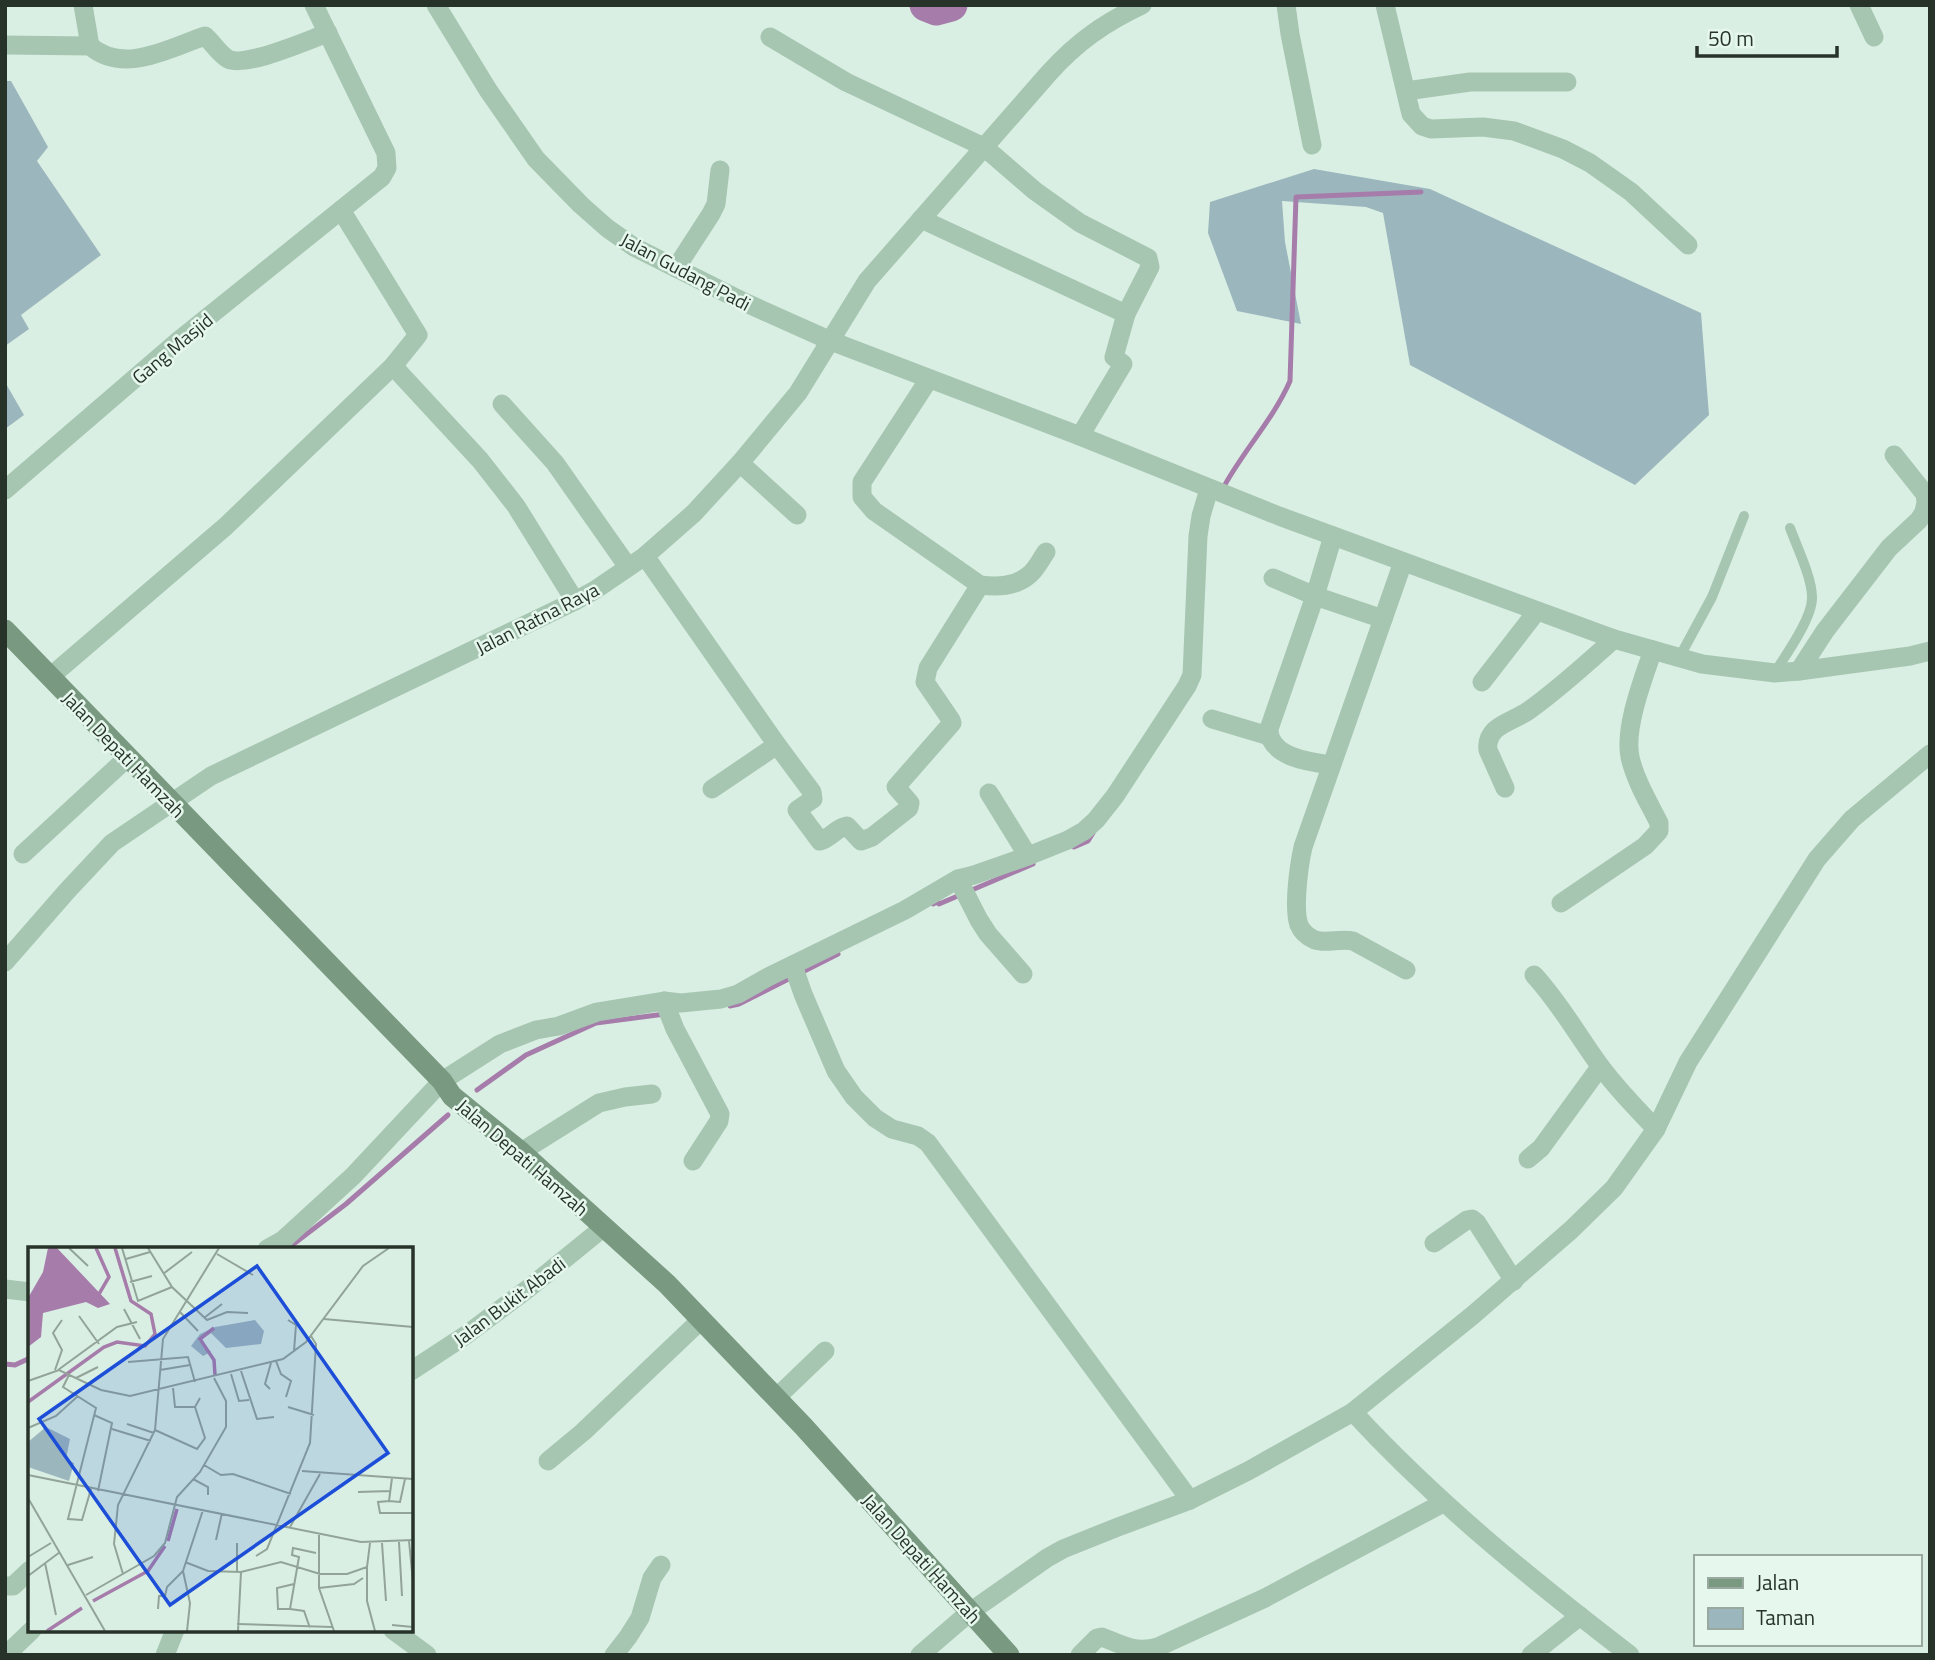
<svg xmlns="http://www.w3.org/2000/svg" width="1935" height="1660" font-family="'Titillium Web',sans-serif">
	<rect width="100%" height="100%" fill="#daefe3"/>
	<g fill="#9cb6bd">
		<path d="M5,81H11L48,147L37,161L101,255L21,315L29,329L5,346Z"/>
		<path d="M1314,169L1430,189L1701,313L1709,415L1635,485L1410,365L1383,213L1366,207L1282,201L1285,242L1301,324L1237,311L1208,233L1210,202Z"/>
		<path d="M5,382L24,415L5,429Z"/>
	</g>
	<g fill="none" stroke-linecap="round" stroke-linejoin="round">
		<g stroke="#a67caa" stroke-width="5">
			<path d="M1222,490C1242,452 1273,420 1290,381L1296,197L1421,192"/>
			<path d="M1074,847L1088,841L1093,833"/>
			<path d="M933,904L937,902L939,904L1033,864"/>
			<path d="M730,1006L739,1004L838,954"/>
			<path d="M477,1090L526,1055L596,1023L665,1014"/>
			<path d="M287,1249L346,1204L448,1115"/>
			<path d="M5,1364L15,1365L30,1358"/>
		</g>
		<path stroke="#a67caa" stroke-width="33" d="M926,5L936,9L951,5"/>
		<g stroke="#a7c6b2" stroke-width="10">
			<path d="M1679,658L1712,597L1744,516"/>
			<path d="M1775,672C1786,655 1813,617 1812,597C1812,578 1797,547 1790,528"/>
		</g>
		<g stroke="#a7c6b2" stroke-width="19">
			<path d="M83,5L90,46"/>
			<path d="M436,5L488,90L536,159L581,205L607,228L634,247L744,302L831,341L1080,436L1279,516L1614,639L1702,664L1775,673L1799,671L1910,656L1930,651"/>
			<path d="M1286,5L1290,34L1312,145"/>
			<path d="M1385,5L1411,114L1422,126L1431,129L1483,127L1514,131L1563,149L1590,163L1631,192L1688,245"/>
			<path d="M1859,5L1874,37"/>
			<path d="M770,37L846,82L984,147L1035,191L1080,223L1148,258L1150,267L1126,314L1114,357L1123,364L1080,436"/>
			<path d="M5,45L90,46C124,75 169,48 205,36C213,43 219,54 228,59C246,68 308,40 328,33"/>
			<path d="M1406,91L1470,82H1567"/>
			<path d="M921,219L1126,314"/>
			<path d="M676,268L711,214L716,204L720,170"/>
			<path d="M393,366L480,460L516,506L575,601"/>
			<path d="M929,379L862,482V497L874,511L980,585C997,587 1015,587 1029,575C1036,570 1041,559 1046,552"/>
			<path d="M502,404L555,463L628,567"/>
			<path d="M740,463L797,515"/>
			<path d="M5,490L177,342L382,177L387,168L386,153L314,5"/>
			<path d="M645,556L777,745L812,792L813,799L797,810L820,841C831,838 837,827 847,826L861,841L872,837L909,808L910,803L896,787L952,723L951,720L925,682L928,668L980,585"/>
			<path d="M1403,562L1303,847C1299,865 1293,908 1299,925C1302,932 1308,937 1315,940C1327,944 1340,938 1353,941L1406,970"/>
			<path d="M1273,578L1315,596L1383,619"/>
			<path d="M1799,671L1825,631L1889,548L1919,520L1924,512L1926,502L1925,494L1894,455"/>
			<path d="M50,677L226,526L393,366L418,335L341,210"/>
			<path d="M1482,682L1537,611"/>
			<path d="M1212,719L1269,736"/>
			<path d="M1331,765C1309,762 1269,757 1269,729L1315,596L1333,536"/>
			<path d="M1505,788L1488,750C1487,743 1489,736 1495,730C1504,722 1518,718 1528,711C1559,689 1586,664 1614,639"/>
			<path d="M712,789L777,745"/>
			<path d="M989,793L1028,856"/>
			<path d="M23,854L127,758"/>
			<path d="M958,879L979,920L988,934L1023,974"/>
			<path d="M1561,903L1645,846L1659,831V823C1649,803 1635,780 1630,757C1624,728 1643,679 1653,650"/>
			<path d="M5,962L67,891L112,843L211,776L575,601L595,590L645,556L694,513L740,463L798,393L867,281L1049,73C1077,42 1104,23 1142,5"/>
			<path d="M793,965L803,994L836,1071L854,1097L875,1118L892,1129L918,1136L928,1143L1190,1500"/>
			<path d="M1534,975C1559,1002 1577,1034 1598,1063C1615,1087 1636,1108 1656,1129"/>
			<path d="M664,1001L675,1029L720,1114L719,1121L693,1161"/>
			<path d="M521,1152L599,1103L625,1097L652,1094"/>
			<path d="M1528,1159L1541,1148L1600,1067"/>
			<path d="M1434,1243L1467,1220L1472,1219L1477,1223L1514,1281"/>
			<path d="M267,1249L283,1240L353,1176L442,1081L500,1044L536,1030L559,1026L597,1012L664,1001L681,1003L721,999L738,994L768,977L905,910L958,879L974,875L1028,856L1068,840L1084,831L1096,820L1115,796L1187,686L1192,675L1198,536L1201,516L1209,489"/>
			<path d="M5,1289L30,1292"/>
			<path d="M411,1371L466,1335L529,1288L604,1227"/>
			<path d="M776,1398L825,1351"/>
			<path d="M1353,1412C1436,1502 1532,1580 1630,1655"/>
			<path d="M548,1461L583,1432L701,1320"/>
			<path d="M5,1586H13L30,1570"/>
			<path d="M393,1630L427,1655"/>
			<path d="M7,1654L32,1630"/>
			<path d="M165,1655L175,1630"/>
			<path d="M614,1655L628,1637L640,1618L652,1578L661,1565"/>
			<path d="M920,1655L970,1612L1047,1558L1063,1549L1118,1527L1190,1500L1248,1471L1353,1412L1473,1315L1571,1230L1614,1188L1656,1129L1688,1062L1817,859L1852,819L1930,754"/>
			<path d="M1080,1655L1097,1638L1102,1637C1124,1646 1135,1653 1158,1647L1265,1598L1443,1503"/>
			<path d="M1531,1655L1580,1616"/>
		</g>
		<path stroke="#799981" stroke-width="21" d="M5,630L442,1081L452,1096L521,1152L667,1284L804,1427L1009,1655"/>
	</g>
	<g text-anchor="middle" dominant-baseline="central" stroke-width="5" stroke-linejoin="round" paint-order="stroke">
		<g font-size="19" fill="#273329" stroke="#e6f7ed">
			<text transform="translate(686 271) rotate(28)">Jalan Gudang Padi</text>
			<text transform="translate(172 348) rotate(-40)">Gang Masjid</text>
			<text transform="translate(537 618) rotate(-27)">Jalan Ratna Raya</text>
			<text transform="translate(124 754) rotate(46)">Jalan Depati Hamzah</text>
			<text transform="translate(523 1157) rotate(41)">Jalan Depati Hamzah</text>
			<text transform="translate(509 1301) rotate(-37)">Jalan Bukit Abadi</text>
			<text transform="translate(922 1558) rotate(48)">Jalan Depati Hamzah</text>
		</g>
	</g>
	<g transform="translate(28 1247)">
		<rect width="385" height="385" fill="#daefe3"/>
		<path d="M227,73L236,84L233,97L198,101L183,86L171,93L183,105L175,109L163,99L172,87L187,80ZM18,180L42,192L38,212L46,216L41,234L0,220V195Z" fill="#9cb6bd"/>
		<path d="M20,1H29L82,57L70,61L58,55L15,66L13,90L0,100V51L15,25Z" fill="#a67caa"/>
		<path fill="none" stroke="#a67caa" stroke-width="3.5" d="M68,1L81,30L71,47M186,81L172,92L186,113L187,128M0,155L76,100L89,95L117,99L127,87L123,67L103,54L87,1M140,294L149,262M65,354L120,324L137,299M19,384L54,361"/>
		<path fill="none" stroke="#92a499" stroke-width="2" d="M41,1L60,19M94,1L110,54L144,40M120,1L144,40L179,73L199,65L220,66M189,7L225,28M98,12L122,5M135,27L164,5M102,35L124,29M96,62L112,92M152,65L170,84M51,69L71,97M176,71L194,57M296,72L385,80M260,73L268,78L266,104M248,114L253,127L263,134L258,150M100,115L160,110L167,135M27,123L34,103L25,86L34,73M30,123L89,80L109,75M132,123L162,118M213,124L229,172L246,170M203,127L211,154L221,153M41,128L35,140L68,161L40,272L54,273L63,242M48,131L70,120M0,134L31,123L73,143L102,149L255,112L278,95L335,19L361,1M145,141L147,160H167L172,151M242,142L237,137L243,116M260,160L286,168M66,168L84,176L70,244M99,177L126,186M0,181L28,169L50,149M84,182L123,194M127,183L169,202L177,191L167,160M176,218L193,228L205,227L263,247M274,224L385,232M0,228L333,295L385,293M364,231L361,254L350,255L352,266H385M165,232L180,240V248M330,245L362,244M0,251L77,384M361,254L372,255L377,232M262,280L292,227M291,286V341L306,384M188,293L194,266M381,294L385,335M371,295L374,349M209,296V324M354,296L358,354M228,309L239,302L282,196L288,97L283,89M0,310L23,296M157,315L180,324L213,325L253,315L292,327H319L339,320L342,296M17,316L28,368M40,318L65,310M339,320V354L347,384M95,327L86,297L90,258L127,183L135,92L191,1M0,329L32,305M266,337L249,341L250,362H262L271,310L264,308L265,301L288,306M291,341L326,337L335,331M58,348L126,309L137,296L149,250L172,225L198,180V154L186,131M130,362L131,349H137L139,340L155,324M262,362L276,364L282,381M209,377L304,380M364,378L385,380M159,384L162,356L155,324L175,263M210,384L213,325"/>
		<path fill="#1d4ed8" fill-opacity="0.15" stroke="#1d4ed8" stroke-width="3.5" d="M229,19L360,206L142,358L11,172Z"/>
		<rect width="385" height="385" fill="none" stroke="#273329" stroke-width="3.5"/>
	</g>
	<rect width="1935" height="1660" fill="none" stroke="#273329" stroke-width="14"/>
	<rect x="1694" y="1555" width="228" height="91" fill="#e6f7ed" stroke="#9aa99f" stroke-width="2"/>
	<rect x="1708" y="1578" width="35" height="10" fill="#799981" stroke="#9aa99f" stroke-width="2"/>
	<text x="1756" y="1590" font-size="21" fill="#273329">Jalan</text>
	<rect x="1708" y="1608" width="35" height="21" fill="#9cb6bd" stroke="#9aa99f" stroke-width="2"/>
	<text x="1756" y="1625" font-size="21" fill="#273329">Taman</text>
	<path d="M1697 46v10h140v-10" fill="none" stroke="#273329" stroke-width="3.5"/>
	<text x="1708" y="46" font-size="21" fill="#273329" stroke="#e6f7ed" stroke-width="5" paint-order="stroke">50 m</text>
</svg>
